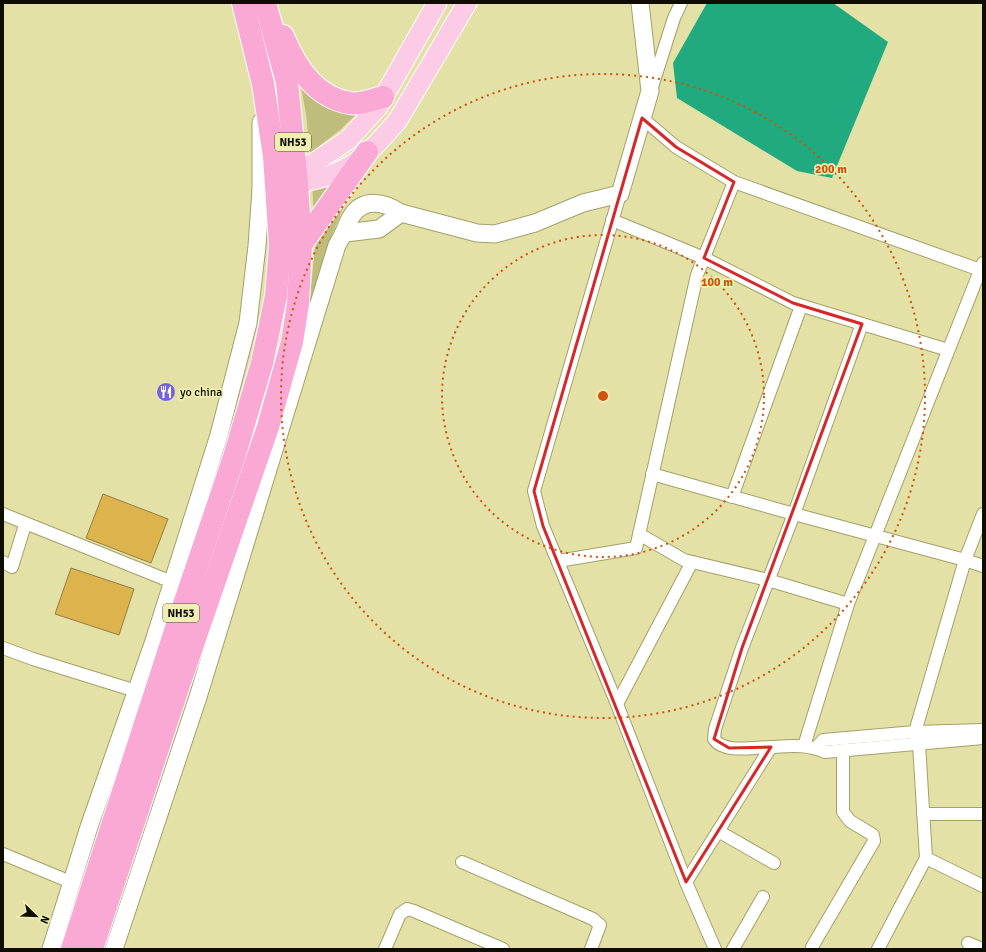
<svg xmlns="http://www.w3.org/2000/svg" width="986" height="952" font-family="Signika,sans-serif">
	<rect width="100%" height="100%" fill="#e3e1a6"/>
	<g fill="#bfbd7b">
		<path d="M299,76L367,104L340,130L310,153L306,114Z"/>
		<path d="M338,175L314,213L312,183Z"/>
		<path d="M356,178L333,232L312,307H309L316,239Z"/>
	</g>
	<path fill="#21aa80" d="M707,3H833L888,42L832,178L797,171L677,98L673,63Z"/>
	<g fill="#ddb34d" stroke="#957e49">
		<path d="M103,494L168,519L151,563L86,538Z"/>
		<path d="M71,568L134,589L119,635L55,614Z"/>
	</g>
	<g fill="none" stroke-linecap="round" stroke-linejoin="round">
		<defs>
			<g id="street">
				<path d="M652,87L674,18L681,3"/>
				<path d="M642,118L676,147L734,182L983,271"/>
				<path d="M620,194L534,491L543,526L617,704L686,882"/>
				<path d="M612,220L704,258L793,303L948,350"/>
				<path d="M652,474L794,514L965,560L983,514"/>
				<path d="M732,497L801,306"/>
				<path d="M3,514L172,582"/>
				<path d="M639,534L684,560L768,580L848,604"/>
				<path d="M558,561L636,548L697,275L734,182"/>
				<path d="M3,562L12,567L25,525"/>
				<path d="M3,648L33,659L136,691"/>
				<path d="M617,704L692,562"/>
				<path d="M804,746L848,604L983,263"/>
				<path d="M771,747C754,747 724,754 714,739L715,729L742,648L794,514L862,324"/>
				<path d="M816,748L823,740L915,732L983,730"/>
				<path d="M923,814H983"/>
				<path d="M718,831L774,863"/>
				<path d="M3,854L73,883"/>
				<path d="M926,858L983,886"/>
				<path d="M462,862L593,919L600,925L591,949"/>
				<path d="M968,943L982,949"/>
				<path d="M812,947L874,841L873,835L850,821L843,812V750"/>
				<path d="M385,949L400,914L407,909L414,911L503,949"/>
				<path d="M715,949L686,882L771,747C790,746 808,744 825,752L983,738"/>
				<path d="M733,949L763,897"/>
				<path d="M878,949L926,858L919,744L915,732L965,560L983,566"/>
			</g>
			<g id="secondary">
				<path d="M401,213L477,233L495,234L535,223L583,203L620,194L650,91L640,3"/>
				<path d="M51,949L89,827L154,641L219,435L248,323L257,246L261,189V122"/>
				<path d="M114,949L198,697L337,245C344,235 346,225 351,217C363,197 385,202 401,213L379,229L345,233"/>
			</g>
			<g id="primary">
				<path d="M280,168H296L312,164L348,140L378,107L437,3"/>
				<path d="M283,186C306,182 330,178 351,165C369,154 384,136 398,120L467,3"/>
			</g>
			<g id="highway">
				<path d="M283,36C295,66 316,98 350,103C359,105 374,99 383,97"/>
				<path d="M301,245L367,152"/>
				<path d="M72,949L179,619L234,457L262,363L276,296L280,246L274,156L263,84L243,3"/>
				<path d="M92,949L181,679L268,427L292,342L298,304L301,245L297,183L287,82L265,3"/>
			</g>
		</defs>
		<use href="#street" stroke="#a3a168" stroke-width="14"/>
		<use href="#secondary" stroke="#a3a168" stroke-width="19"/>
		<use href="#primary" stroke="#fff" stroke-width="21"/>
		<use href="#highway" stroke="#fff" stroke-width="24"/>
		<use href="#street" stroke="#fff" stroke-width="12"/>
		<use href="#secondary" stroke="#fff" stroke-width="17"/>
		<use href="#primary" stroke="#fccbe5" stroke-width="19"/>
		<use href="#highway" stroke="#faa8d4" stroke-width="22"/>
	</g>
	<path fill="none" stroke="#d62828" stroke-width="3" stroke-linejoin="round" d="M642,118L676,147L734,182L704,258L793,303L862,324L742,648L714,739L729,748L771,747L686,882L543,526L534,491Z"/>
	<g fill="none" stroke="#d2510b" stroke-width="2" stroke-dasharray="2 4">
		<circle cx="603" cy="396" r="161"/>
		<circle cx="603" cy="396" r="322"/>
	</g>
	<defs>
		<symbol id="restaurant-disc" viewBox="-11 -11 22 22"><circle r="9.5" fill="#7763de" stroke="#f0efb3"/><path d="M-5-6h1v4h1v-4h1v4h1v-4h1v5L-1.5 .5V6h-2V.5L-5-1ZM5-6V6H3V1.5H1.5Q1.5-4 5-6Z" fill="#fff"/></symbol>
	</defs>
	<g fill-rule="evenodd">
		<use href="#restaurant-disc" x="155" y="381" width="22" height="22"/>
	</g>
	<g text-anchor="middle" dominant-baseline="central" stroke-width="3.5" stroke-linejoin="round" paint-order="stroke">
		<g fill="#f0efb3" stroke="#525136" stroke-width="1">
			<rect x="275" y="133" width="36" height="18" rx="3"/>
			<rect x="163" y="604" width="36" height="18" rx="3"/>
		</g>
		<g font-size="11" font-weight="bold" fill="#0f0d00">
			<text x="293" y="142">NH53</text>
			<text x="181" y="613">NH53</text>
		</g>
		<g font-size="12" fill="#0f0d00" stroke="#f0efb3" text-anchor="start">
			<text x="180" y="392">yo china</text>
		</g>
	</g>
	<circle cx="603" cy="396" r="6" fill="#d2510b" stroke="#f0efb3" stroke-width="2"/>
	<g font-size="12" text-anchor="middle" font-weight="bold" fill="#d2510b" stroke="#f0efb3" stroke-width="3.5" stroke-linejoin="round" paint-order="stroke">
		<text x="831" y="173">200 m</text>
		<text x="717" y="286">100 m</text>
	</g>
	<rect width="986" height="952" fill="none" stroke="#0f0d00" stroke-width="8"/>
	<g transform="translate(36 916) rotate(113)" stroke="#f0efb3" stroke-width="3" paint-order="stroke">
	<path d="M0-3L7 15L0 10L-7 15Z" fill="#0f0d00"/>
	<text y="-6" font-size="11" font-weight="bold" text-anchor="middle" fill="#0f0d00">N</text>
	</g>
</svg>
